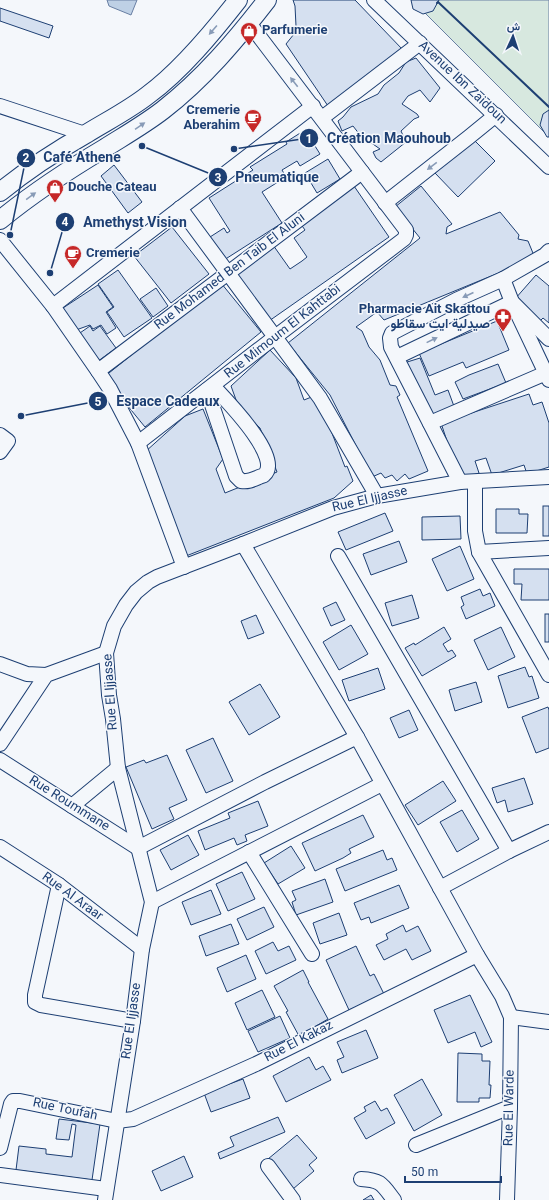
<svg xmlns="http://www.w3.org/2000/svg" width="549" height="1200" font-family="Georgia,Vazirmatn,serif">
	<rect width="100%" height="100%" fill="#f4f7fb"/>
	<path fill="#d7e8df" stroke="#687fa3" d="M412,0H549V137Z"/>
	<path fill="#bed0e5" stroke="#687fa3" d="M107,0H137L131,15L109,6Z"/>
	<g fill="#d5e0f0" stroke="#1d3f73">
		<path d="M293,0H355L403,50L328,106L286,44L294,34L296,26L295,6Z"/>
		<path d="M411,0H439L433,11L423,14L413,9Z"/>
		<path d="M0,8L53,26L49,38L0,21Z"/>
		<path d="M416,58L440,88L430,102L420,90L408,96L402,104L417,114L419,117L414,119L401,131L406,142L381,162L376,158L373,152L380,149L360,135L353,126L342,131L338,121L343,117L351,107L378,94L384,85L399,73L406,62Z"/>
		<path d="M549,110V137H547L540,125L543,114Z"/>
		<path d="M305,130L320,154L300,166L297,161L282,170L286,177L262,192L282,223L224,260L210,237L224,228L227,233L230,231L209,198L253,170L250,167L287,144L286,142Z"/>
		<path d="M472,138L495,161L458,197L435,173Z"/>
		<path d="M328,159L340,179L317,193L305,173Z"/>
		<path d="M114,165L142,202L128,213L101,176Z"/>
		<path d="M354,186L389,237L269,321L235,272L273,245L290,269L302,261L307,257L294,238L305,230L300,223Z"/>
		<path d="M421,186L452,224L447,227L446,234L500,212L519,235L518,239L528,241L535,258L384,320L377,312L356,327L362,331L369,347L380,360L390,385L396,386L400,395L397,397L428,471L409,479L405,474L397,481L392,475L385,478L381,473L372,477L330,395L288,343L420,238L395,207Z"/>
		<path d="M172,227L209,274L171,303L134,256Z"/>
		<path d="M118,270L152,318L124,337L107,312L114,307L98,284Z"/>
		<path d="M536,275L549,286V323L543,318L540,321L515,299Z"/>
		<path d="M221,283L261,332L145,427L104,377Z"/>
		<path d="M98,285L113,307L106,312L116,328L107,334L101,325L93,329L90,325L76,330L63,308Z"/>
		<path d="M156,288L168,306L153,317L140,299Z"/>
		<path d="M497,321L509,350L466,368L463,362L429,376L419,353Z"/>
		<path d="M90,326L93,331L100,326L116,348L97,362L77,335Z"/>
		<path d="M270,350L296,378L304,400L314,396L320,402L345,467L347,466L353,481L334,498L186,556L145,452L185,416L203,409L223,459L216,469L225,493L277,472L260,428L239,408L231,386Z"/>
		<path d="M420,358L435,395L448,390L455,409L433,415L404,363Z"/>
		<path d="M498,364L506,383L463,399L455,382L469,375Z"/>
		<path d="M529,394L533,405L542,402L549,423V467L527,474L524,465L492,475L486,458L475,461L479,473L460,480L441,423Z"/>
		<rect x="543" y="506" width="6" height="30"/>
		<path d="M496,509H519V514H528L527,533H496Z"/>
		<path d="M385,513L393,531L346,550L338,532Z"/>
		<path d="M460,516L461,539L422,540V517Z"/>
		<path d="M399,541L407,562L371,575L363,554Z"/>
		<path d="M460,546L474,579L447,591L432,559Z"/>
		<path d="M514,569H549V600H521L522,584H514Z"/>
		<path d="M480,589L483,596L490,593L495,606L466,619L461,607L464,605L461,597Z"/>
		<path d="M412,595L419,618L392,626L385,603Z"/>
		<path d="M336,602L345,620L331,626L323,608Z"/>
		<rect x="545" y="614" width="4" height="28"/>
		<path d="M256,615L264,633L248,639L241,621Z"/>
		<path d="M351,625L368,654L339,670L323,642Z"/>
		<path d="M444,627L451,639L443,644L448,652L452,650L456,656L422,676L405,648L414,643L415,645Z"/>
		<path d="M501,627L515,657L488,670L474,640Z"/>
		<path d="M525,667L529,677L532,676L539,698L508,708L498,676Z"/>
		<path d="M378,668L385,689L349,701L342,680Z"/>
		<path d="M476,682L482,702L455,711L449,690Z"/>
		<path d="M260,684L280,717L249,735L229,702Z"/>
		<path d="M548,707L549,710V748L536,753L522,717Z"/>
		<path d="M409,710L418,730L399,738L390,718Z"/>
		<path d="M213,738L233,781L206,793L186,750Z"/>
		<path d="M167,755L187,800L169,808L174,819L152,829L126,767L144,760L146,763Z"/>
		<path d="M524,778L533,804L508,812L505,800L497,803L492,788Z"/>
		<path d="M443,781L456,801L418,825L405,805Z"/>
		<path d="M258,801L268,826L245,835L247,841L237,845L234,838L205,850L198,831L230,818L228,813Z"/>
		<path d="M462,810L479,839L457,852L440,822Z"/>
		<path d="M363,815L374,837L349,849L351,853L343,858L315,871L302,843Z"/>
		<path d="M188,835L199,855L171,870L160,850Z"/>
		<path d="M291,846L305,868L278,884L264,863Z"/>
		<path d="M383,850L387,860L392,858L397,870L345,891L336,869Z"/>
		<path d="M242,872L255,899L228,911L216,884Z"/>
		<path d="M325,879L333,902L296,915L292,902L296,900L292,891Z"/>
		<path d="M399,885L409,908L371,923L369,917L361,920L354,903Z"/>
		<path d="M211,890L221,914L191,925L182,902Z"/>
		<path d="M264,907L274,927L247,940L237,919Z"/>
		<path d="M339,913L347,935L320,944L313,923Z"/>
		<path d="M231,924L239,944L206,956L199,936Z"/>
		<path d="M403,925L406,932L418,926L431,951L412,960L406,949L384,960L376,945L388,939L386,934Z"/>
		<path d="M273,942L278,951L289,946L296,960L266,974L255,951Z"/>
		<path d="M356,946L370,976L374,974L384,994L349,1010L326,960Z"/>
		<path d="M246,955L256,979L227,992L217,968Z"/>
		<path d="M303,970L309,982H308L328,1019L299,1036L286,1012L288,1011L274,986Z"/>
		<path d="M262,990L275,1017L247,1030L235,1003Z"/>
		<path d="M470,995L492,1042L481,1047L475,1032L448,1043L434,1010Z"/>
		<path d="M280,1016L290,1038L258,1052L248,1031Z"/>
		<path d="M366,1030L378,1058L342,1073L337,1060L344,1057L337,1042Z"/>
		<path d="M458,1053L482,1054V1061H490L489,1085H491L490,1098H479V1102H457Z"/>
		<path d="M309,1057L316,1070L323,1066L331,1080L286,1102L273,1076Z"/>
		<path d="M243,1079L250,1098L211,1112L204,1093Z"/>
		<path d="M422,1079L442,1115L414,1131L394,1095Z"/>
		<path d="M375,1101L381,1111L387,1108L395,1123L366,1139L354,1118L366,1111L364,1107Z"/>
		<path d="M278,1117L285,1132L220,1159L218,1153L234,1146L230,1137Z"/>
		<path d="M59,1119L100,1124L92,1180L16,1170L19,1146L46,1149V1154L72,1157L76,1125L72,1124L69,1140L56,1139Z"/>
		<path d="M297,1135L317,1158L309,1165L314,1171L293,1189L268,1159Z"/>
		<path d="M184,1156L193,1177L161,1191L152,1171Z"/>
		<path d="M371,1195L374,1200H363Z"/>
	</g>
	<g fill="none" stroke-linecap="round" stroke-linejoin="round">
		<defs>
			<g id="minor">
				<path d="M374,0L549,167"/>
				<path d="M0,106L85,134"/>
				<path d="M322,118L420,43"/>
				<path d="M385,203L469,137L496,115"/>
				<path d="M180,208L320,398L377,496"/>
				<path d="M0,240L53,306L98,371L110,389L138,443L184,567"/>
				<path d="M503,279L512,302L549,380"/>
				<path d="M53,306L313,106"/>
				<path d="M397,357L512,302L549,339"/>
				<path d="M98,371L362,172"/>
				<path d="M207,390L236,476L241,481C248,482 252,480 259,477C261,476 263,476 264,475C284,458 224,398 213,386"/>
				<path d="M430,423L546,373"/>
				<path d="M0,435L8,441L0,452"/>
				<path d="M138,443L275,337L404,239L406,235V230L249,23"/>
				<path d="M460,482L391,347L390,338L392,333L456,300L503,279L545,255L549,251"/>
				<path d="M475,482V531L479,552L549,675"/>
				<path d="M243,544L357,737L477,955L502,996L511,1017L510,1107L507,1200"/>
				<path d="M479,552L549,548"/>
				<path d="M338,556L509,851"/>
				<path d="M0,664L27,674L46,675"/>
				<path d="M0,744L46,675L106,653"/>
				<path d="M0,760L138,848L265,782L357,737"/>
				<path d="M72,806L118,768"/>
				<path d="M0,847L59,885L142,949"/>
				<path d="M249,852L312,954"/>
				<path d="M59,885L35,995V1002L41,1005L133,1021"/>
				<path d="M440,888L509,851L549,832"/>
				<path d="M152,902L382,784"/>
				<path d="M511,1017L549,1022"/>
				<path d="M416,1145L510,1107"/>
				<path d="M0,1148L11,1104L13,1101H20L117,1121L133,1119L256,1064L477,955"/>
				<path d="M268,1166L293,1200"/>
				<path d="M0,1175L106,1189"/>
				<path d="M361,1179C381,1180 382,1184 394,1200"/>
				<path d="M105,1200L133,1021L142,949L152,902L118,768L113,719L109,695L106,653L114,626L126,605L136,592L148,582L157,577L243,544L333,508L377,496L460,482L549,477"/>
			</g>
			<g id="major">
				<path d="M0,192C27,170 56,151 86,134C107,121 129,110 148,95C181,71 213,32 238,0"/>
				<path d="M0,220C33,193 68,170 105,148C124,136 145,124 163,110C203,79 236,40 267,0"/>
			</g>
		</defs>
		<use href="#minor" stroke="#1d3f73" stroke-width="16"/>
		<use href="#major" stroke="#1d3f73" stroke-width="20"/>
		<use href="#minor" stroke="#f4f7fb" stroke-width="14"/>
		<use href="#major" stroke="#f4f7fb" stroke-width="18"/>
		<path stroke="#1d3f73" stroke-width="2" d="M437,3L438,2L549,107"/>
	</g>
	<defs><path id="oneway-solid" d="M-6-.8H1V-3.2L6.5 0L1 3.2V.8H-6Z"/></defs>
	<g fill="#889bb7">
		<use href="#oneway-solid" transform="translate(213 30) rotate(131)"/>
		<use href="#oneway-solid" transform="translate(294 82) rotate(-128)"/>
		<use href="#oneway-solid" transform="translate(140 126) rotate(-34)"/>
		<use href="#oneway-solid" transform="translate(432 166) rotate(143)"/>
		<use href="#oneway-solid" transform="translate(31 196) rotate(-36)"/>
		<use href="#oneway-solid" transform="translate(468 295) rotate(156)"/>
		<use href="#oneway-solid" transform="translate(432 340) rotate(-26)"/>
	</g>
	<defs>
		<symbol id="shop-pin" viewBox="-11 -11 22 30"><path d="M0 17L-7.5 6A9.5 9.5 0 1 1 7.5 6Z" fill="#c62828" stroke="#f4f7fb"/><path d="M-5-2.5h2.3a2.7 3.5 0 0 1 5.4 0H5L5.5 6h-11ZM-1.5-2.5h3a1.5 2.3 0 0 0-3 0Z" fill="#fff"/></symbol>
		<symbol id="cafe-pin" viewBox="-11 -11 22 30"><path d="M0 17L-7.5 6A9.5 9.5 0 1 1 7.5 6Z" fill="#c62828" stroke="#f4f7fb"/><path d="M-5.5-4.5H6V0H3Q3 3.5 0 3.5H-2.5Q-5.5 3.5-5.5 0ZM3-3.2v2h1.7v-2ZM-6 4.5H4V6H-6Z" fill="#fff"/></symbol>
		<symbol id="pharmacy-pin" viewBox="-11 -11 22 30"><path d="M0 17L-7.5 6A9.5 9.5 0 1 1 7.5 6Z" fill="#c62828" stroke="#f4f7fb"/><path d="M-2-6h4v4h4v4h-4v4h-4v-4h-4v-4h4Z" fill="#fff"/></symbol>
	</defs>
	<g fill-rule="evenodd">
		<use href="#shop-pin" x="239" y="21" width="20" height="27"/>
		<use href="#cafe-pin" x="243" y="108" width="20" height="27"/>
		<use href="#shop-pin" x="45" y="178" width="20" height="27"/>
		<use href="#cafe-pin" x="63" y="244" width="20" height="27"/>
		<use href="#pharmacy-pin" x="493" y="307" width="20" height="27"/>
	</g>
	<g text-anchor="middle" dominant-baseline="central" stroke-width="3" stroke-linejoin="round" paint-order="stroke">
		<g font-size="13" font-weight="bold" fill="#1d3f73" stroke="#f4f7fb" text-anchor="start">
			<text x="262" y="31">Parfumerie</text>
			<text x="240" y="111" text-anchor="end">Cremerie<tspan x="240" dy="15">Aberahim</tspan></text>
			<text x="68" y="188">Douche Cateau</text>
			<text x="86" y="254">Cremerie</text>
			<text x="490" y="310" text-anchor="end">Pharmacie Ait Skattou<tspan x="490" dy="15">صيدلية ايت سقاطو</tspan></text>
		</g>
		<g font-size="13" fill="#1d3f73" stroke="#f4f7fb">
			<text transform="translate(462 83) rotate(43)">Avenue Ibn Zaidoun</text>
			<text transform="translate(230 272) rotate(-37)">Rue Mohamed Ben Taib El Aluni</text>
			<text transform="translate(283 332) rotate(-38)">Rue Mimoum El Kahttabi</text>
			<text transform="translate(370 500) rotate(-13)">Rue El Ijjasse</text>
			<text transform="translate(111 692) rotate(-94)">Rue El Ijjasse</text>
			<text transform="translate(69 804) rotate(32)">Rue Roummane</text>
			<text transform="translate(72 897) rotate(36)">Rue Al Araar</text>
			<text transform="translate(132 1021) rotate(-82)">Rue El Ijjasse</text>
			<text transform="translate(299 1042) rotate(-27)">Rue El Kakaz</text>
			<text transform="translate(510 1108) rotate(-89)">Rue El Warde</text>
			<text transform="translate(65 1110) rotate(12)">Rue Toufah</text>
		</g>
	</g>
	<path fill="none" stroke="#1d3f73" stroke-width="1.5" d="M234 149L309 138M10 235L26 158M142 146L218 177M50 273L65 222M21 416L98 401"/>
	<g fill="#1d3f73" stroke="#f4f7fb" stroke-width="1.5">
		<circle cx="234" cy="149" r="4"/>
		<circle cx="10" cy="235" r="4"/>
		<circle cx="142" cy="146" r="4"/>
		<circle cx="50" cy="273" r="4"/>
		<circle cx="21" cy="416" r="4"/>
		<circle cx="309" cy="138" r="10"/>
		<circle cx="26" cy="158" r="10"/>
		<circle cx="218" cy="177" r="10"/>
		<circle cx="65" cy="222" r="10"/>
		<circle cx="98" cy="401" r="10"/>
	</g>
	<g font-size="12" text-anchor="middle" font-weight="bold" fill="#fff">
		<text x="309" y="143">1</text>
		<text x="26" y="162">2</text>
		<text x="218" y="182">3</text>
		<text x="65" y="226">4</text>
		<text x="98" y="406">5</text>
	</g>
	<g font-size="14" text-anchor="middle" font-weight="bold" fill="#1d3f73" stroke="#f4f7fb" stroke-width="3" stroke-linejoin="round" paint-order="stroke">
		<text x="389" y="143">Création Maouhoub</text>
		<text x="82" y="162">Café Athene</text>
		<text x="277" y="182">Pneumatique</text>
		<text x="135" y="227">Amethyst Vision</text>
		<text x="168" y="406">Espace Cadeaux</text>
	</g>
	<g transform="translate(513 36) rotate(3)" stroke="#f4f7fb" stroke-width="3" paint-order="stroke">
	<path d="M0-3L7 15L0 10L-7 15Z" fill="#1d3f73"/>
	<text y="-6" font-size="11" font-weight="bold" text-anchor="middle" fill="#1d3f73">ش</text>
	</g>
	<path d="M405 1176v6h96v-6" fill="none" stroke="#1d3f73" stroke-width="2"/>
	<text x="411" y="1176" font-size="12" fill="#1d3f73" stroke="#f4f7fb" stroke-width="3" paint-order="stroke">50 m</text>
</svg>
